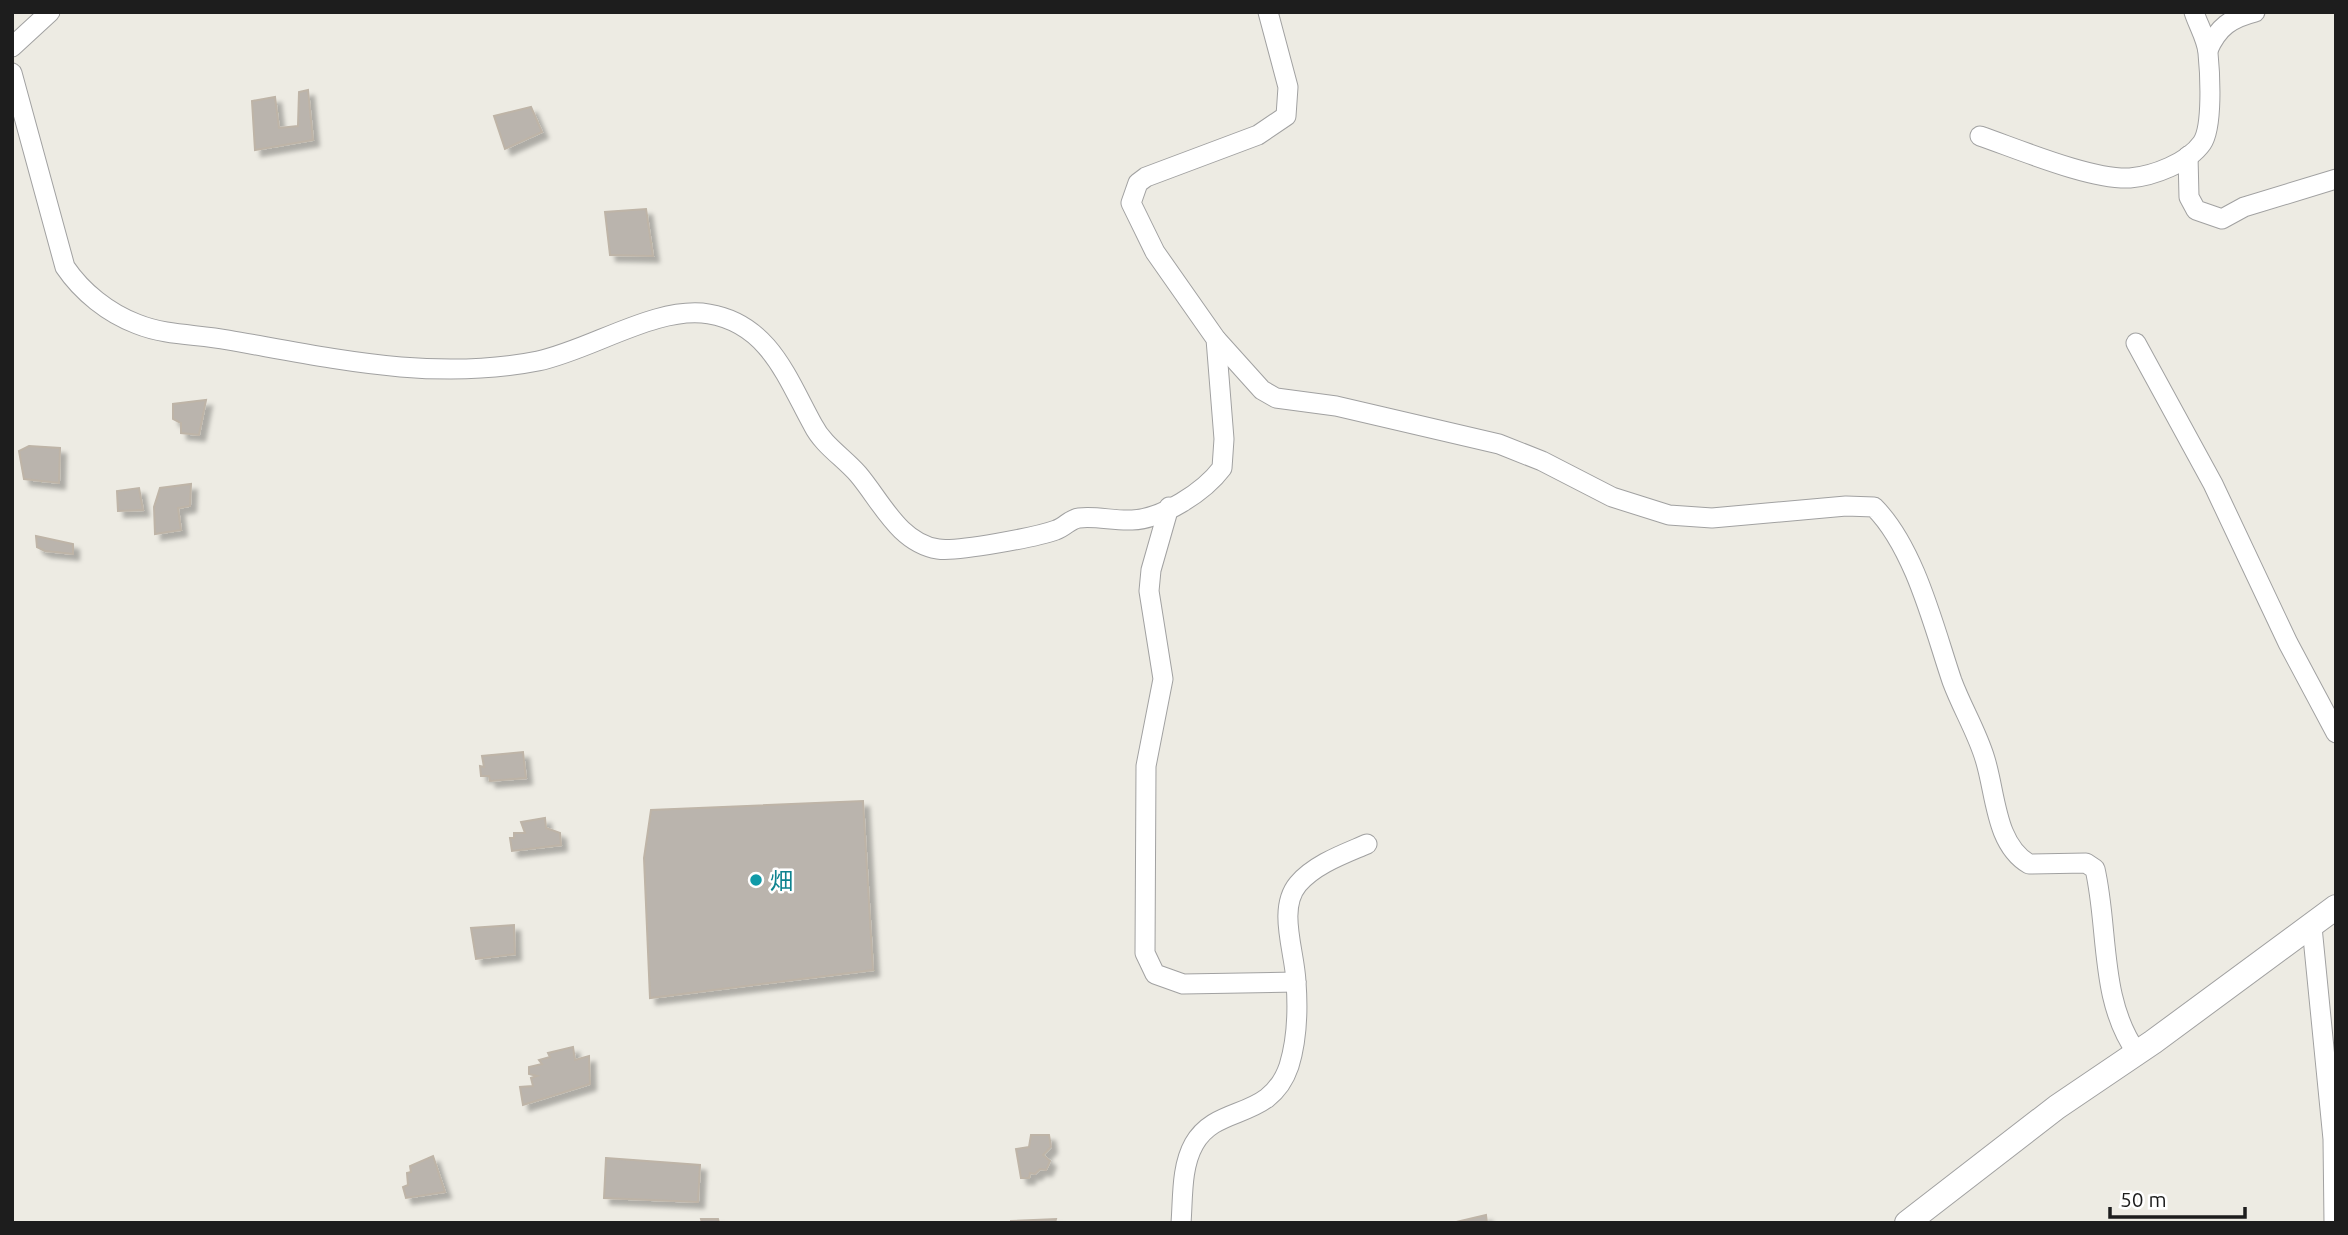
<svg xmlns="http://www.w3.org/2000/svg" width="2348" height="1235" font-family="Ubuntu,'Noto Sans SC',sans-serif">
	<defs>
		<filter id="shadow"><feDropShadow dx="6" dy="6" stdDeviation="2" flood-color="#0004"/></filter>
	</defs>
	<rect width="100%" height="100%" fill="#edebe3"/>
	<g fill="#bab4ad" stroke="#beb4a7" stroke-width="2" filter="url(#shadow)">
		<path d="M308,90L313,140L255,150L252,101L275,97L279,128L298,126L299,92Z"/>
		<path d="M531,107L542,132L505,149L494,116Z"/>
		<path d="M646,209L653,256L610,255L605,212Z"/>
		<path d="M206,400L199,435L181,433V423L173,419V404Z"/>
		<path d="M29,446L60,448L59,483L24,479L19,451Z"/>
		<path d="M191,484L190,506L178,508L181,530L155,534L154,507L160,488Z"/>
		<path d="M139,488L143,510L118,511L117,491Z"/>
		<path d="M36,536L73,544V554L45,551L37,547Z"/>
		<path d="M523,752L526,778L490,781L489,776H481L480,766L484,767L482,756Z"/>
		<path d="M863,801L873,970L650,998L644,858L651,810Z"/>
		<path d="M545,818L546,828L560,833L561,845L512,851L510,838H514V833H525L521,822Z"/>
		<path d="M514,925L515,954L476,959L471,928Z"/>
		<path d="M573,1047L575,1060L589,1056L590,1084L523,1105L520,1087L533,1086L531,1078L537,1076L529,1074V1067L542,1064L539,1060L550,1057L548,1053Z"/>
		<path d="M1031,1135H1049L1051,1147L1043,1155L1050,1161L1046,1170L1040,1169L1035,1174L1030,1173L1029,1178H1021L1016,1149L1029,1147Z"/>
		<path d="M433,1156L445,1192L406,1198L403,1187L408,1185L407,1173L411,1172L410,1166Z"/>
		<path d="M606,1158L700,1165L698,1202L604,1198Z"/>
		<path d="M1486,1215L1487,1223H1452Z"/>
		<path d="M701,1219H718L719,1223H702Z"/>
		<path d="M1056,1219L1055,1223H1011V1221Z"/>
	</g>
	<g fill="none" stroke-linecap="round" stroke-linejoin="round">
		<defs>
			<g id="minor">
				<path d="M12,47L50,12"/>
				<path d="M2208,50C2218,27 2231,18 2255,12"/>
				<path d="M12,73L65,267C82,292 108,313 137,324C167,336 197,334 228,340C331,358 433,382 538,361C591,350 657,305 709,314C769,324 787,378 813,425C823,445 843,457 858,474C881,501 899,543 938,549C957,552 1037,537 1056,530C1065,527 1070,519 1079,518C1097,516 1114,521 1132,520C1162,519 1204,492 1222,468L1224,439L1216,339L1155,252L1131,203L1138,183L1146,177L1258,135L1286,116L1288,87L1268,12"/>
				<path d="M1980,136C2018,149 2091,180 2130,178C2153,176 2188,163 2202,143C2213,127 2210,73 2208,53C2207,39 2198,25 2194,12"/>
				<path d="M2188,156L2189,197L2196,210L2222,219L2244,207L2336,179"/>
				<path d="M1217,340L1262,390L1276,398L1336,406L1499,444L1542,461L1612,497L1669,515L1712,518L1846,506L1874,507C1915,548 1934,628 1952,681C1962,708 1977,732 1985,759C1996,794 1995,844 2029,864L2086,863L2095,869C2109,930 2099,1000 2137,1053"/>
				<path d="M2136,343L2213,484L2288,643L2336,733"/>
				<path d="M1169,507L1151,570L1149,591L1163,679L1146,766L1145,953L1155,974L1183,984L1296,982"/>
				<path d="M2312,927L2333,1139L2334,1223"/>
				<path d="M1181,1223C1183,1198 1181,1167 1194,1144C1217,1103 1270,1122 1289,1066C1297,1040 1298,1009 1296,982C1295,952 1277,909 1298,884C1315,864 1344,854 1367,844"/>
			</g>
			<path id="tertiary" d="M1907,1223L2057,1107L2153,1042L2336,907"/>
		</defs>
		<use href="#minor" stroke="#a1a1a1" stroke-width="21"/>
		<use href="#tertiary" stroke="#a1a1a1" stroke-width="26"/>
		<use href="#minor" stroke="#fff" stroke-width="19"/>
		<use href="#tertiary" stroke="#fff" stroke-width="24"/>
	</g>
	<circle fill="#0f9aa8" stroke="#fff" stroke-width="2.5" cx="756" cy="880" r="7"/>
	<g text-anchor="middle" dominant-baseline="central" stroke-width="5" stroke-linejoin="round" paint-order="stroke">
		<g font-size="23" fill="#0d838f" stroke="#fff" text-anchor="start">
			<text x="770" y="880">畑</text>
		</g>
	</g>
	<rect width="2348" height="1235" fill="none" stroke="#1d1d1d" stroke-width="28"/>
	<path d="M2110 1207v10h135v-10" fill="none" stroke="#1d1d1d" stroke-width="3.5"/>
	<text x="2120" y="1207" font-size="21" fill="#1d1d1d" stroke="#ffffff" stroke-width="5" paint-order="stroke">50 m</text>
</svg>
